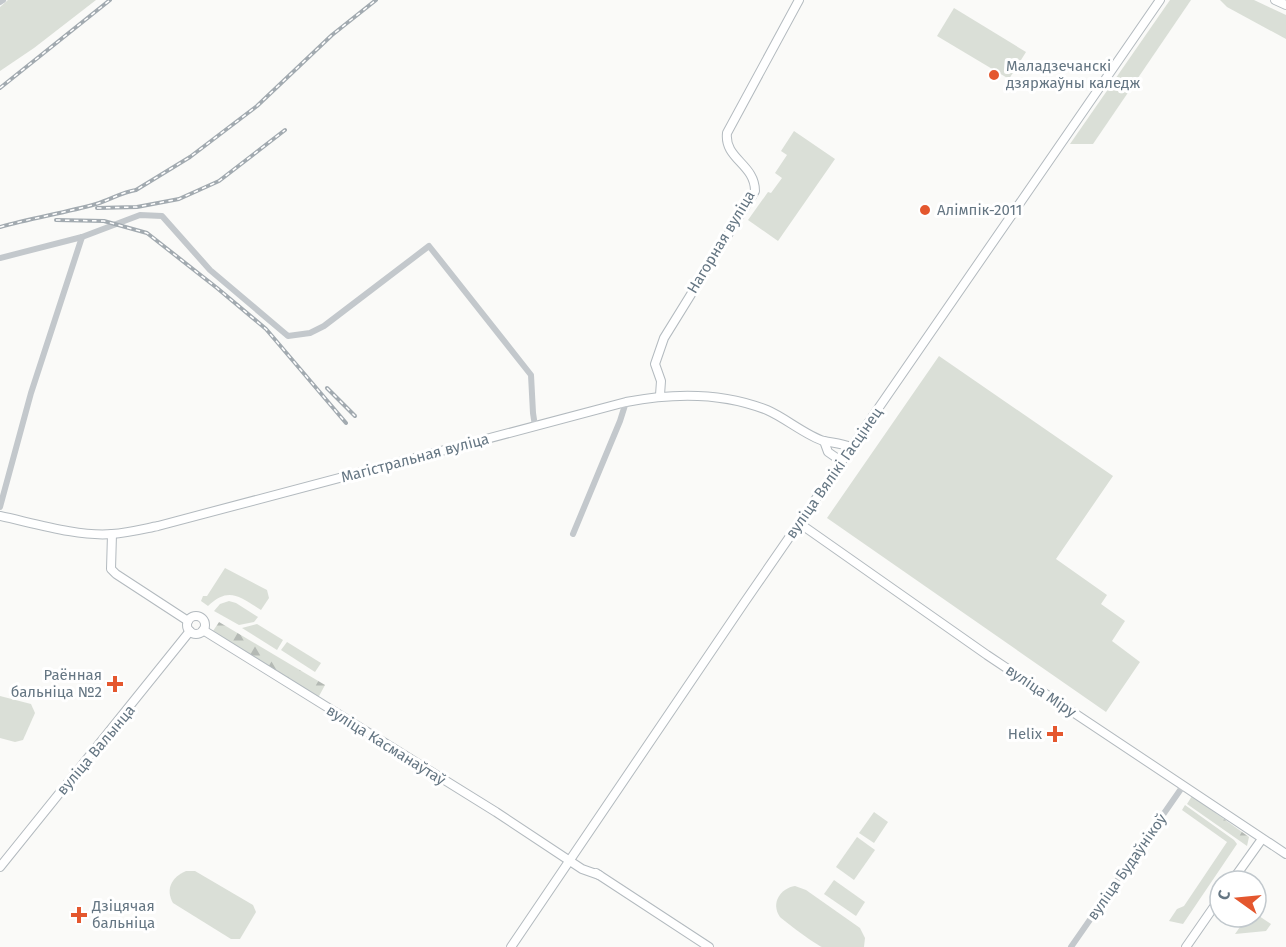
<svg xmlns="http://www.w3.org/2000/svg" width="1286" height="947" font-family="'Fira Sans',sans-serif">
	<defs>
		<pattern id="forest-firs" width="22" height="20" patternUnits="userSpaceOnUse" patternTransform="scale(1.5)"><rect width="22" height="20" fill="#dadfd7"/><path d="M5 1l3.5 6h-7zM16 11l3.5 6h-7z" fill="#b4b9b4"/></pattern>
	</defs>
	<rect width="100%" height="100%" fill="#fafaf8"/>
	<g fill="#dadfd7">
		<path d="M8,0H96L34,48L0,71V7Z"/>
		<path d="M1170,0H1191L1093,144H1070Z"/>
		<path d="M1220,0H1254L1286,15V39L1227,7Z"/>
		<path d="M954,8L1026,52L1009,79L937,36Z"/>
		<path d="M794,131L835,159L778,241L748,220L768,192L771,193L782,178L775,173L787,155L781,151Z"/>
		<path d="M939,356L1113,476L1056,559L1107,595L1101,604L1125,621L1112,641L1140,662L1106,712L827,518Z"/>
		<path d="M225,568L267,590L269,598L261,610C240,597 229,586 208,606L201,601L203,596H207Z"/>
		<path d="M229,601L236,603L258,617L254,622L239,625L214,611L220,604Z"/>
		<path d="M257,624L283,640L277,650L242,628Z"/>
		<path d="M287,642L321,663L315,672L281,650Z"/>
		<path d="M0,696L31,704L35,713L23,740L15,742L0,738Z"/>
		<path d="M1185,805L1234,840L1237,844L1183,924L1169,921L1177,909L1184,906L1227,842L1182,810Z"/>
		<path d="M874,812L888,822L874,843L859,833Z"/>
		<path d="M857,837L875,850L854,880L836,867Z"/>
		<path d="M186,871H195L253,905L256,912L240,939H231L173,903C165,889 172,877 186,871Z"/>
		<path d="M834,880L865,902L856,916L824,894Z"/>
		<path d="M795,886L806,890L860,928L865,938L864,947C853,947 831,947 822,947C816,945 784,921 780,917C770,903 781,888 795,886Z"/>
		<path d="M1256,914L1271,924L1266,931L1235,934L1247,917H1256Z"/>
	</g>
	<g fill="url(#forest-firs)">
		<path d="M219,622L325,685L318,698L213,631Z"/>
		<path d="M1192,796L1249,837L1247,846L1187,804Z"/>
	</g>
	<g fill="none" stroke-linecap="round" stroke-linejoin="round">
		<defs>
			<g id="secondary">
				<path d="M1275,0L1286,5"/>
				<path d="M660,395L661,381L655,364L664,338L755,191C755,164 724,159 727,133L799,0"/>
				<path d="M824,441L828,452L841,461"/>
				<path d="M0,516C33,523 79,537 112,534C127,533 143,529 158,526L626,402C672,393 722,392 767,410C784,417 808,437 824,441C834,443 841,443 851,447"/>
				<path d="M799,523L987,655L1286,854"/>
				<path d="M112,534L111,569L116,574L188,621"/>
				<circle cx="196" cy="625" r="9"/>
				<path d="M203,630L496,812L582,869L599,875"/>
				<path d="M0,867L190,631"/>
				<path d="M596,873L709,947"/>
				<path d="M1232,881L1262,839"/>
				<path d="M511,947L744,603L1160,0"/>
				<path d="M1186,947L1220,898"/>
			</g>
		</defs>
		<use href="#secondary" stroke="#b3babf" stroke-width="10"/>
		<g stroke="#c3c8cc" stroke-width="6">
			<path d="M0,2L3,0"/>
			<path d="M0,258L82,237L140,215L162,216L210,270L288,336L310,333L324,326L429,246L531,375L533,413L535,426"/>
			<path d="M0,507L31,393L82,237"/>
			<path d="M573,534L620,421L626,402"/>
			<path d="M1071,947L1183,786"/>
		</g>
		<use href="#secondary" stroke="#fff" stroke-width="8"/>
		<defs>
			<g id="rail">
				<path d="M0,88L110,0"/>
				<path d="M97,208L137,207L179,199L219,181L285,130"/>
				<path d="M56,220L104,221L147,233L217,288L266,329L346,423"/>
				<path d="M0,227C32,218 64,213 96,204C110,200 122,192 136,190L190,157L257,106L332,35L376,0"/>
				<path d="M327,388L355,416"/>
			</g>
		</defs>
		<use href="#rail" stroke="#a2aab0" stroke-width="4"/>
		<use href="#rail" stroke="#fff" stroke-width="1.5" stroke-dasharray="4.5" stroke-linecap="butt"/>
	</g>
	<g fill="#e4572e" stroke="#fff" stroke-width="2">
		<circle cx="994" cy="75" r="6"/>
		<circle cx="925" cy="210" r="6"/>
		<path d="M112 675h6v6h6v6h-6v6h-6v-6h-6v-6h6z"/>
		<path d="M1052 725h6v6h6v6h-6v6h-6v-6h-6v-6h6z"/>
		<path d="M76 906h6v6h6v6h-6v6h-6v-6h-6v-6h6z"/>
	</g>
	<g text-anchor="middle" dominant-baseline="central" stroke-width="6" stroke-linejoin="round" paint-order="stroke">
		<g font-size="15" fill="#657683" stroke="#fff" text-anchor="start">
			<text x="1006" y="66">Маладзечанскі<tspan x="1006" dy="17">дзяржаўны каледж</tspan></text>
			<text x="937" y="210">Алімпік-2011</text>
			<text x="102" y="675" text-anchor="end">Раённая<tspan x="102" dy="17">бальніца №2</tspan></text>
			<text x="1042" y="734" text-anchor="end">Helix</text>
			<text x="92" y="906">Дзіцячая<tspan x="92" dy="17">бальніца</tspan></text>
		</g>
		<g font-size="15" fill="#657683" stroke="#fff">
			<text transform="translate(721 242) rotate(-59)">Нагорная вуліца</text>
			<text transform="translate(415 458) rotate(-15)">Магістральная вуліца</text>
			<text transform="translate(834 473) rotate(-55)">вуліца Вялікі Гасцінец</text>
			<text transform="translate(1041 691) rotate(34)">вуліца Міру</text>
			<text transform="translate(386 745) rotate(32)">вуліца Касманаўтаў</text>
			<text transform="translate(96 750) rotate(-50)">вуліца Валынца</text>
			<text transform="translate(1127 867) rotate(-55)">вуліца Будаўнікоў</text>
		</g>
	</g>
	<g transform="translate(1238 899) rotate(285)"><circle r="28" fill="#ffffff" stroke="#c1c8cd" stroke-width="1.5"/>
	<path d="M0-4.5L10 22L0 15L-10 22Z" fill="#e4572e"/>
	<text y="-9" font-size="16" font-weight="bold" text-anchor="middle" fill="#657683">С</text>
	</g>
</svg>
